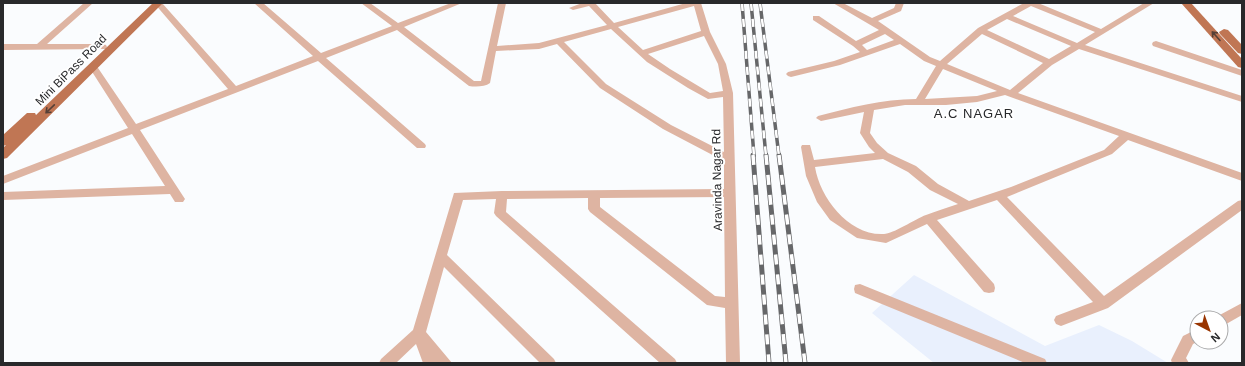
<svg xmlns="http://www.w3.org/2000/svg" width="1245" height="366" font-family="Helvetica,sans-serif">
	<rect width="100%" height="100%" fill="#fafcfe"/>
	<path fill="#e9f0fd" d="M914,275L1045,346L1099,325L1132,341L1168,363H934L872,313Z"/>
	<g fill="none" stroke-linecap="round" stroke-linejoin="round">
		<g fill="#deb4a2" fill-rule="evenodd">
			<path d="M84,3H93L47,44H103L106,45L107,47L106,49L3,50V44H37Z"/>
			<path d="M154,3H162L236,86L313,56L254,3H263L321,53L392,26L361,3H370L398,23L451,3H462L404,27L474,81H481L498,3H506L497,46L539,43L607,25L589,6L573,10L569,8L582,3H595L614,23L686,3H701L710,32L726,64L733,93L740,363H726L725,308L707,305L590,212L588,209V198L507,199L506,212L675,359L677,363H660L496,216L494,213L496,199L463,200L447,255L554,359L556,363H540L444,267L426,332L452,363H423L416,344L396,363H379L381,359L413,330L454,193L502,191L724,189V161L663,129L600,88L557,44L539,49L496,51L490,83C485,87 475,87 469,86L397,30L326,58L425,144L426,146L425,148H417L318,61L140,130L183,196L185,199L183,202H175L170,194L3,200V192L165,186L132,134L3,184V176L128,128L89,67L90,65H96L136,124L228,89ZM694,6L701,31L643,50L618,27ZM611,29L647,62L688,88L708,99L723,97L724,152L671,125L606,84L564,42ZM704,36L718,64L723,91L710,93L670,69L648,54ZM724,197L725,297L715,296L600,207V198Z"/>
			<path d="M833,3H843L872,18L894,8L896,3H904L901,11L878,21L930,57L940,61L978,28L1024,3H1038L1101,29L1144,3H1154L1085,45L1242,96V102L1079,49L1052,65L1018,93L1242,173V181L1128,140L1112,154L1007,197L1104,296L1238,201L1242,200V210L1108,308L1061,326L1056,324L1054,320L1056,316L1093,302L997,200L937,220L994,284L995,288L994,292L989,293L984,292L927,224L886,243L857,238L830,220L817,202L806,176L801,147L802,145H810L814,160L875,153L869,147L860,133L864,112L821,121L816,118L818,116C849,108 883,99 916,99L936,66L924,61L900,44L840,65L791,77L788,76L786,74L788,72L834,61L860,52L853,46L813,20V16H819L856,41L879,30ZM1031,6L1095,32L1077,43L1013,16ZM1007,19L1071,46L1049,59L987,30ZM885,34L894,40L867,50L862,45ZM982,34L1043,63L1010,90L947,64ZM943,69L997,91L977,96L925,99ZM1005,95L1119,136L1104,150L1011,187L969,201L938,184L916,166L888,153L877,143L870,133L874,110L905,105H946L977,102ZM883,159L908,172L930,190L958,204C947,208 936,211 926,215C915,219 893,234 884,234C849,236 820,198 815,167Z"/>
			<path d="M1156,41L1242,70V76L1153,46L1152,44L1153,42Z"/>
			<path d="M860,284L1045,359L1047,363H1025L855,293L854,289L855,285Z"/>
			<path d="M1242,303V315L1221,327V318L1216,317Z"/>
			<path d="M1197,329V342L1193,344L1186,358L1189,363H1172L1171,360L1183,336Z"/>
		</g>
		<g fill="#c07654" fill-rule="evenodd">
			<path d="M153,3H163L7,158L3,159V148L6,145L3,146V135L27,113H35L36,115Z"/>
			<path d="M1181,3H1191L1242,59V68L1238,67Z"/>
			<path d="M1224,29L1228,30L1242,45V54L1238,53L1220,34L1219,32Z"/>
		</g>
		<defs>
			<g id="rail-far1">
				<path d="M742,3L754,156"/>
				<path d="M751,3L766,156"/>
				<path d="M760,3L779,156"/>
			</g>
			<g id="rail">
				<path d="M753,155L769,363"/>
				<path d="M766,155L786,363"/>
				<path d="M779,155L805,363"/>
			</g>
		</defs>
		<use href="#rail-far1" stroke="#666769" stroke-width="3.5"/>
		<use href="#rail" stroke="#666769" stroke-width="5"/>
		<use href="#rail-far1" stroke="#fff" stroke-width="2.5" stroke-dasharray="8" stroke-linecap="butt"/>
		<use href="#rail" stroke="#fff" stroke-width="3.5" stroke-dasharray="10" stroke-linecap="butt"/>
	</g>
	<defs><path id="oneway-shaft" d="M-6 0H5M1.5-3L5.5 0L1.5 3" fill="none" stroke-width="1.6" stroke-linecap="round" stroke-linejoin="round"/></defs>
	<g stroke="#564037">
		<use href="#oneway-shaft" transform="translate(1216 36) rotate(-132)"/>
		<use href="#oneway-shaft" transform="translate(50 109) rotate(136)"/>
	</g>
	<g text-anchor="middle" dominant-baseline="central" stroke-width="4" stroke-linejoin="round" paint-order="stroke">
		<g font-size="12" fill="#28292b" stroke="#fff">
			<text transform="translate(71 70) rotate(-45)">Mini BiPass Road</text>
			<text transform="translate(717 180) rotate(-91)">Aravinda Nagar Rd</text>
		</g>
		<g font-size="13" letter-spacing="1" fill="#28292b" stroke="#fff">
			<text x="974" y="113">A.C NAGAR</text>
		</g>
	</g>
	<rect width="1245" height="366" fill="none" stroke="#28292b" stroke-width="8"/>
	<g transform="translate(1209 330) rotate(139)"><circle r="19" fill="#ffffff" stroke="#a9a9aa"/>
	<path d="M0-3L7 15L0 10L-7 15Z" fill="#993500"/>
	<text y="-6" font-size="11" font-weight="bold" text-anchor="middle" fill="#28292b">N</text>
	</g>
</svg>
